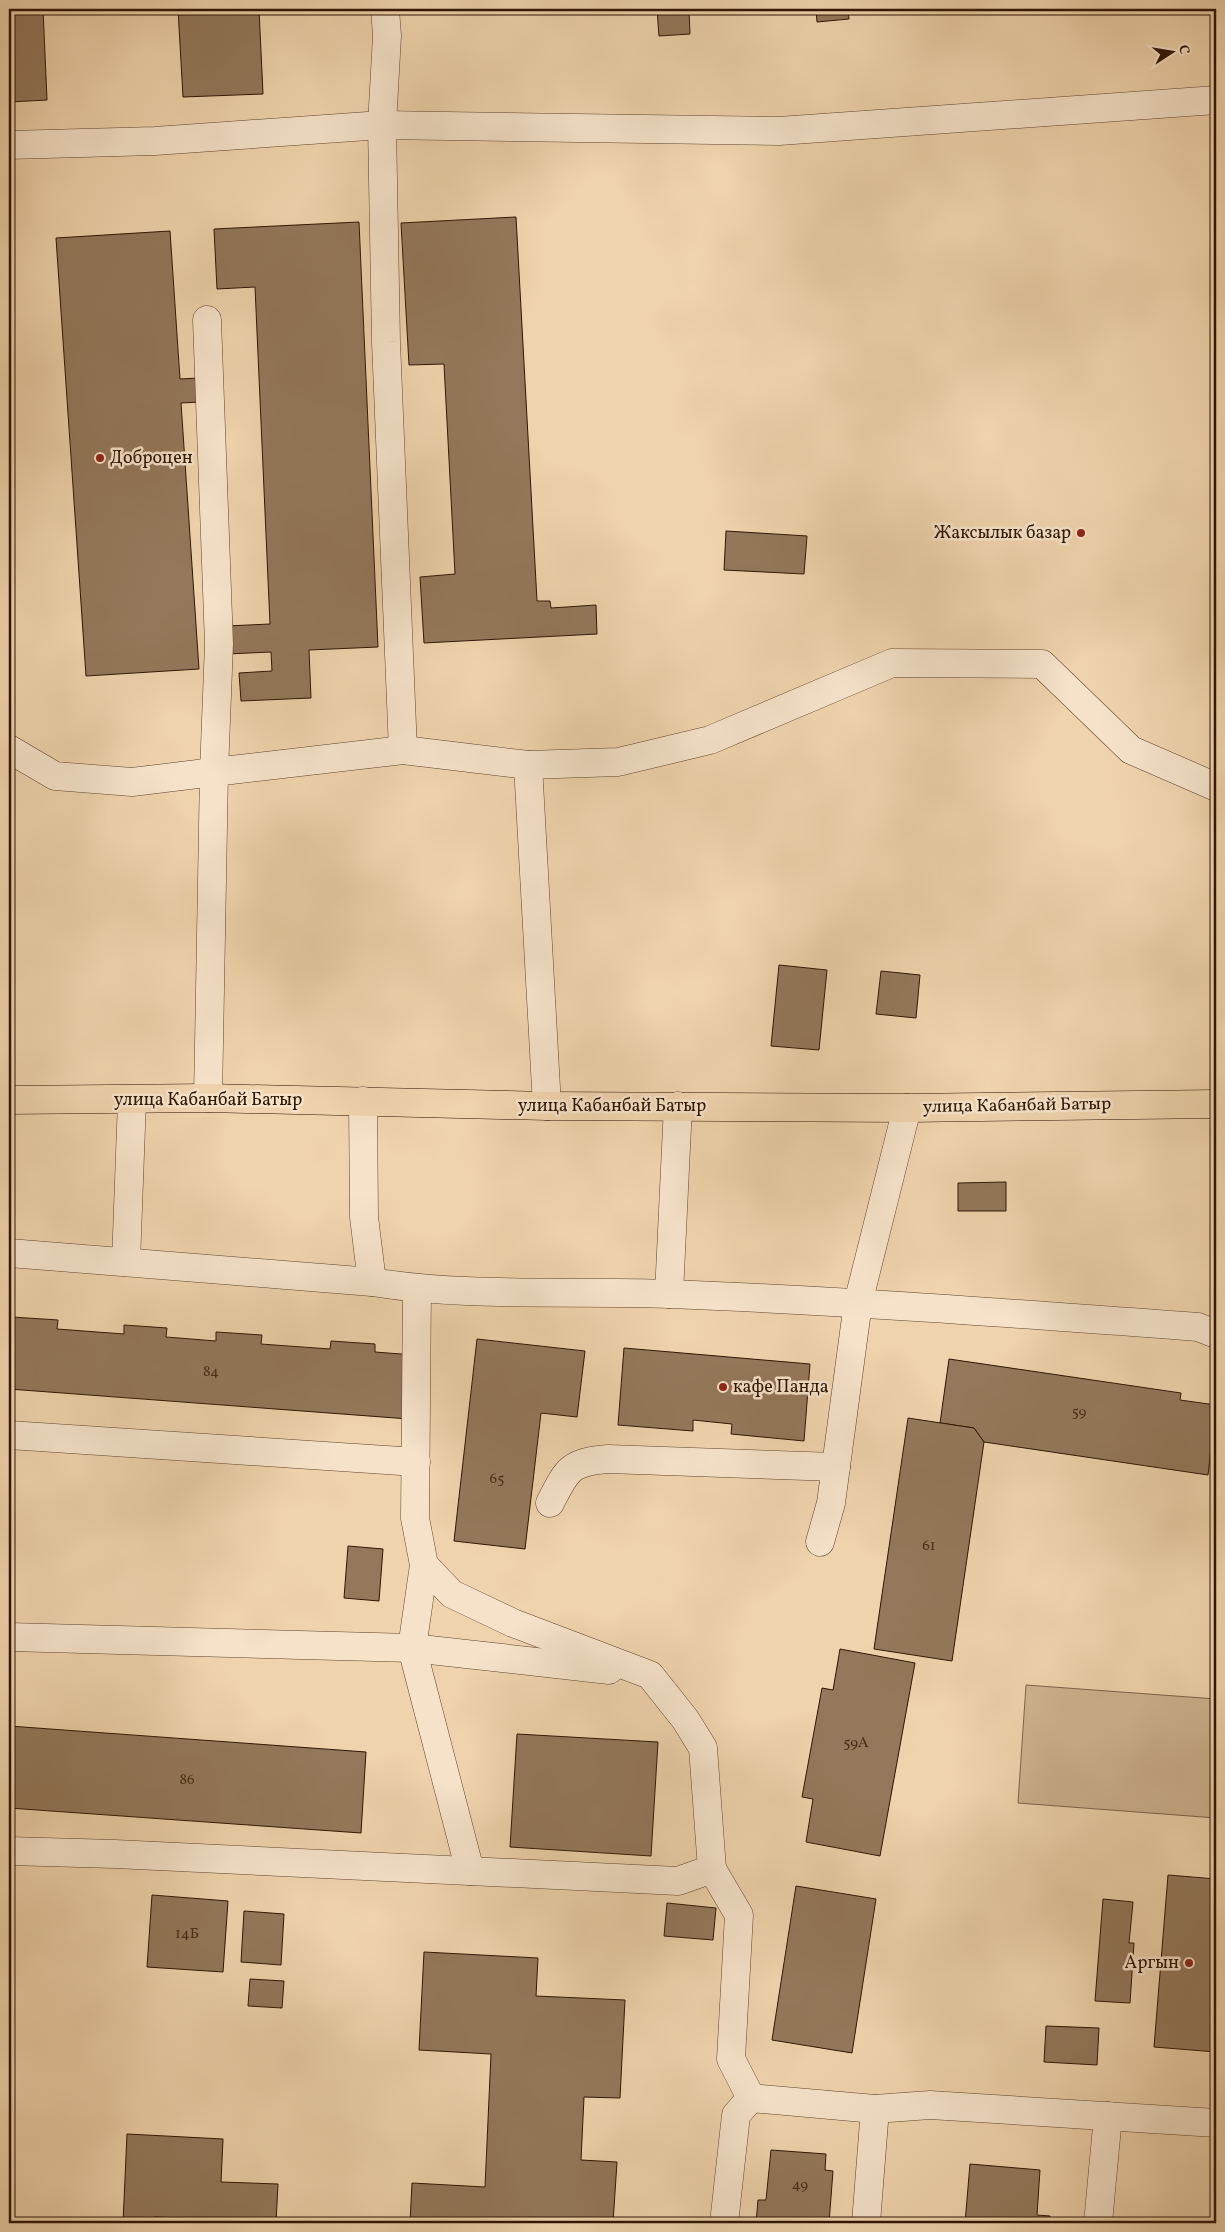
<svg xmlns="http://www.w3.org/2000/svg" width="1225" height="2232" font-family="Vollkorn,serif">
	<rect width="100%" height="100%" fill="#efd3ac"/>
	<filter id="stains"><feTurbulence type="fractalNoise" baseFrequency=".004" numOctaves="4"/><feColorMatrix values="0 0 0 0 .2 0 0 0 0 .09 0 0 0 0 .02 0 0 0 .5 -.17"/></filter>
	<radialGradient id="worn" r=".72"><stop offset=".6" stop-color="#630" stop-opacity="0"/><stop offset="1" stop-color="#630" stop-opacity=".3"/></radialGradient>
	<path fill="#ceb38f" stroke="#7e644a" d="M1026,1685L1216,1699V1818L1018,1803Z"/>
	<g fill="#93785b" stroke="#2f1504">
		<path d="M9,9H43L47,100L9,102Z"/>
		<path d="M178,9H259L263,94L183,97Z"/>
		<path d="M657,9H689L690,34L659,36Z"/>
		<path d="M816,9H848L849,19L817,22Z"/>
		<path d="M516,217L537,601H550L551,608L596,605L597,634L424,643L420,577L455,574L444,364L409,365L401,223Z"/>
		<path d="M359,222L378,647L309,650L311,698L241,701L239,673L272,671L271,652L227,654L226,626L270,624L255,287L217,289L214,229Z"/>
		<path d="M170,231L180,379L198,378L200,402L181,403L199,669L86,676L56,238Z"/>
		<path d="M726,531L807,536L804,574L724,570Z"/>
		<path d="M779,965L827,970L819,1050L771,1046Z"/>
		<path d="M881,971L920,975L916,1018L876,1014Z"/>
		<path d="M1006,1182V1211H958V1183Z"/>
		<path d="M12,1317L58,1320L57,1329L124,1334V1325L167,1328L166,1337L216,1341V1332L262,1335L261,1344L330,1349L331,1341L375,1344V1352L414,1355L409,1419L9,1389V1325L12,1326Z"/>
		<path d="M477,1339L585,1351L577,1417L541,1413L525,1549L454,1541Z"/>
		<path d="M624,1348L810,1364L804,1441L731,1434L732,1424L693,1420V1431L618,1425Z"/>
		<path d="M949,1359L1181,1393L1180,1400L1216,1405L1208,1475L984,1442L974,1428L940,1423Z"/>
		<path d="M908,1418L974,1428L984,1442L952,1661L874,1649Z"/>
		<path d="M348,1546L383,1549L379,1601L344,1598Z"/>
		<path d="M840,1649L915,1663L880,1856L806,1842L813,1799L802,1797L822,1688L833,1690Z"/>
		<path d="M9,1726L366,1752L361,1833L9,1808Z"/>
		<path d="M517,1734L658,1742L651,1856L510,1847Z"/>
		<path d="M1168,1875L1216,1879V2052L1154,2047Z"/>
		<path d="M796,1886L876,1899L852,2053L772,2040Z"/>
		<path d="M152,1895L228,1901L223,1972L147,1967Z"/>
		<path d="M1103,1899L1133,1902L1129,1943H1134L1130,2003L1095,2001Z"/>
		<path d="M667,1903L716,1908L713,1940L664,1936Z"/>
		<path d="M244,1911L284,1914L281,1965L241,1962Z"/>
		<path d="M424,1952L538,1958L536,1996L625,2000L620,2098L584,2097L581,2160L617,2162L613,2223H410L412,2183L485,2187L491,2054L419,2050Z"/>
		<path d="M250,1979L284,1981L282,2008L248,2006Z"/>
		<path d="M1046,2026L1099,2028L1097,2065L1044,2062Z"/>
		<path d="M127,2134L223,2139L221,2182L278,2184L276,2223L154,2217V2223H123Z"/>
		<path d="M771,2150L826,2154L825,2170L833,2171L829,2223H756L758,2200H766Z"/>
		<path d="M970,2164L1040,2170L1037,2215L1050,2216L1049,2223H965Z"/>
	</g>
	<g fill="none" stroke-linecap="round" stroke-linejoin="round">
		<defs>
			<g id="minor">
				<path d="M385,9L387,36L382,125L386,342L403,750"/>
				<path d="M9,145L155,141L382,125L779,131L1216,100"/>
				<path d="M9,749L55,776L132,782L214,772L219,644L207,320"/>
				<path d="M528,765L618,762L710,740L892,663L1042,664L1131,750L1216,787"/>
				<path d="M208,1098L214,772L403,750L528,765L547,1106"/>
				<path d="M363,1101L364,1217L372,1282"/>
				<path d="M9,1253L372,1282C470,1298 572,1290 671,1294C847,1301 1022,1314 1198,1327L1216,1334"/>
				<path d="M126,1262L132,1100"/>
				<path d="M669,1294L678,1106"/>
				<path d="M9,1435L416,1462"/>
				<path d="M550,1503C567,1470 569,1462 608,1459L836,1467"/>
				<path d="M820,1542L831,1503L858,1303L907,1108"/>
				<path d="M424,1565L412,1648L470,1871"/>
				<path d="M9,1637L412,1648L609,1670"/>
				<path d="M9,1851L115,1854L678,1881L712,1869L703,1748L685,1719L650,1675L513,1623L452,1594L424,1565L415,1518L417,1289"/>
				<path d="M712,1869L739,1915L731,2059L751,2098"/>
				<path d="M724,2223L736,2115L751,2098L875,2109L930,2105L1216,2123"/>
				<path d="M866,2223L875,2109"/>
				<path d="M1098,2223L1108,2116"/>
			</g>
			<path id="major" d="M9,1100L208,1098L547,1106L907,1108L1216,1104"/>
		</defs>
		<use href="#minor" stroke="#5f442e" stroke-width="29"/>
		<use href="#major" stroke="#2f1504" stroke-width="29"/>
		<use href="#minor" stroke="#f5e2c9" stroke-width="28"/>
		<use href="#major" stroke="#efd3ac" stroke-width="28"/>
	</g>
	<g fill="#8f2418" stroke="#f5e2c9" stroke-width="2">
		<circle cx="100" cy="458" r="5"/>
		<circle cx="1081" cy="533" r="5"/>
		<circle cx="723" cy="1387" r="5"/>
		<circle cx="1189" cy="1963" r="5"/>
	</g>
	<g text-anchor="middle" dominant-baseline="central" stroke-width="5" stroke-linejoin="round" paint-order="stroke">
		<g font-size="15" fill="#482e1a">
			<text x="211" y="1372">84</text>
			<text x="1079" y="1412">59</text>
			<text x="497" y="1479">65</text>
			<text x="929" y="1546">61</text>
			<text x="856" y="1743">59А</text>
			<text x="187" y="1780">86</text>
			<text x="187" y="1934">14Б</text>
			<text x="800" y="2185">49</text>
		</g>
		<g font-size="18" fill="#2f1504" stroke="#f5e2c9" text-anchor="start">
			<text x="110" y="458">Доброцен</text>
			<text x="1071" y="533" text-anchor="end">Жаксылык базар</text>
			<text x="733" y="1387">кафе Панда</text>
			<text x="1179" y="1963" text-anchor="end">Аргын</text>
		</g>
		<g font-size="18" fill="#2f1504" stroke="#f5e2c9">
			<text x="208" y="1100">улица Кабанбай Батыр</text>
			<text x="612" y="1106">улица Кабанбай Батыр</text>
			<text transform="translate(1017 1106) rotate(-1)">улица Кабанбай Батыр</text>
		</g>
	</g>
	<rect width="1225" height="2232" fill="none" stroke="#efd3ac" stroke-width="30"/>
	<rect x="10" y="10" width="1205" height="2212" fill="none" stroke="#2f1504" stroke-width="2.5"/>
	<rect x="15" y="15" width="1195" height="2202" fill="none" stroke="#2f1504"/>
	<g transform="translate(1172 52) rotate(78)" stroke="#f5e2c9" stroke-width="4" paint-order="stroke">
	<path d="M0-4L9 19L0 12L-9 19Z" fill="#2f1504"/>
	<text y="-8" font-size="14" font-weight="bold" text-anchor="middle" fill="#2f1504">С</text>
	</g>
	<rect width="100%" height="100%" filter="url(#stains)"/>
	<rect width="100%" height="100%" fill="url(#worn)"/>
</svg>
